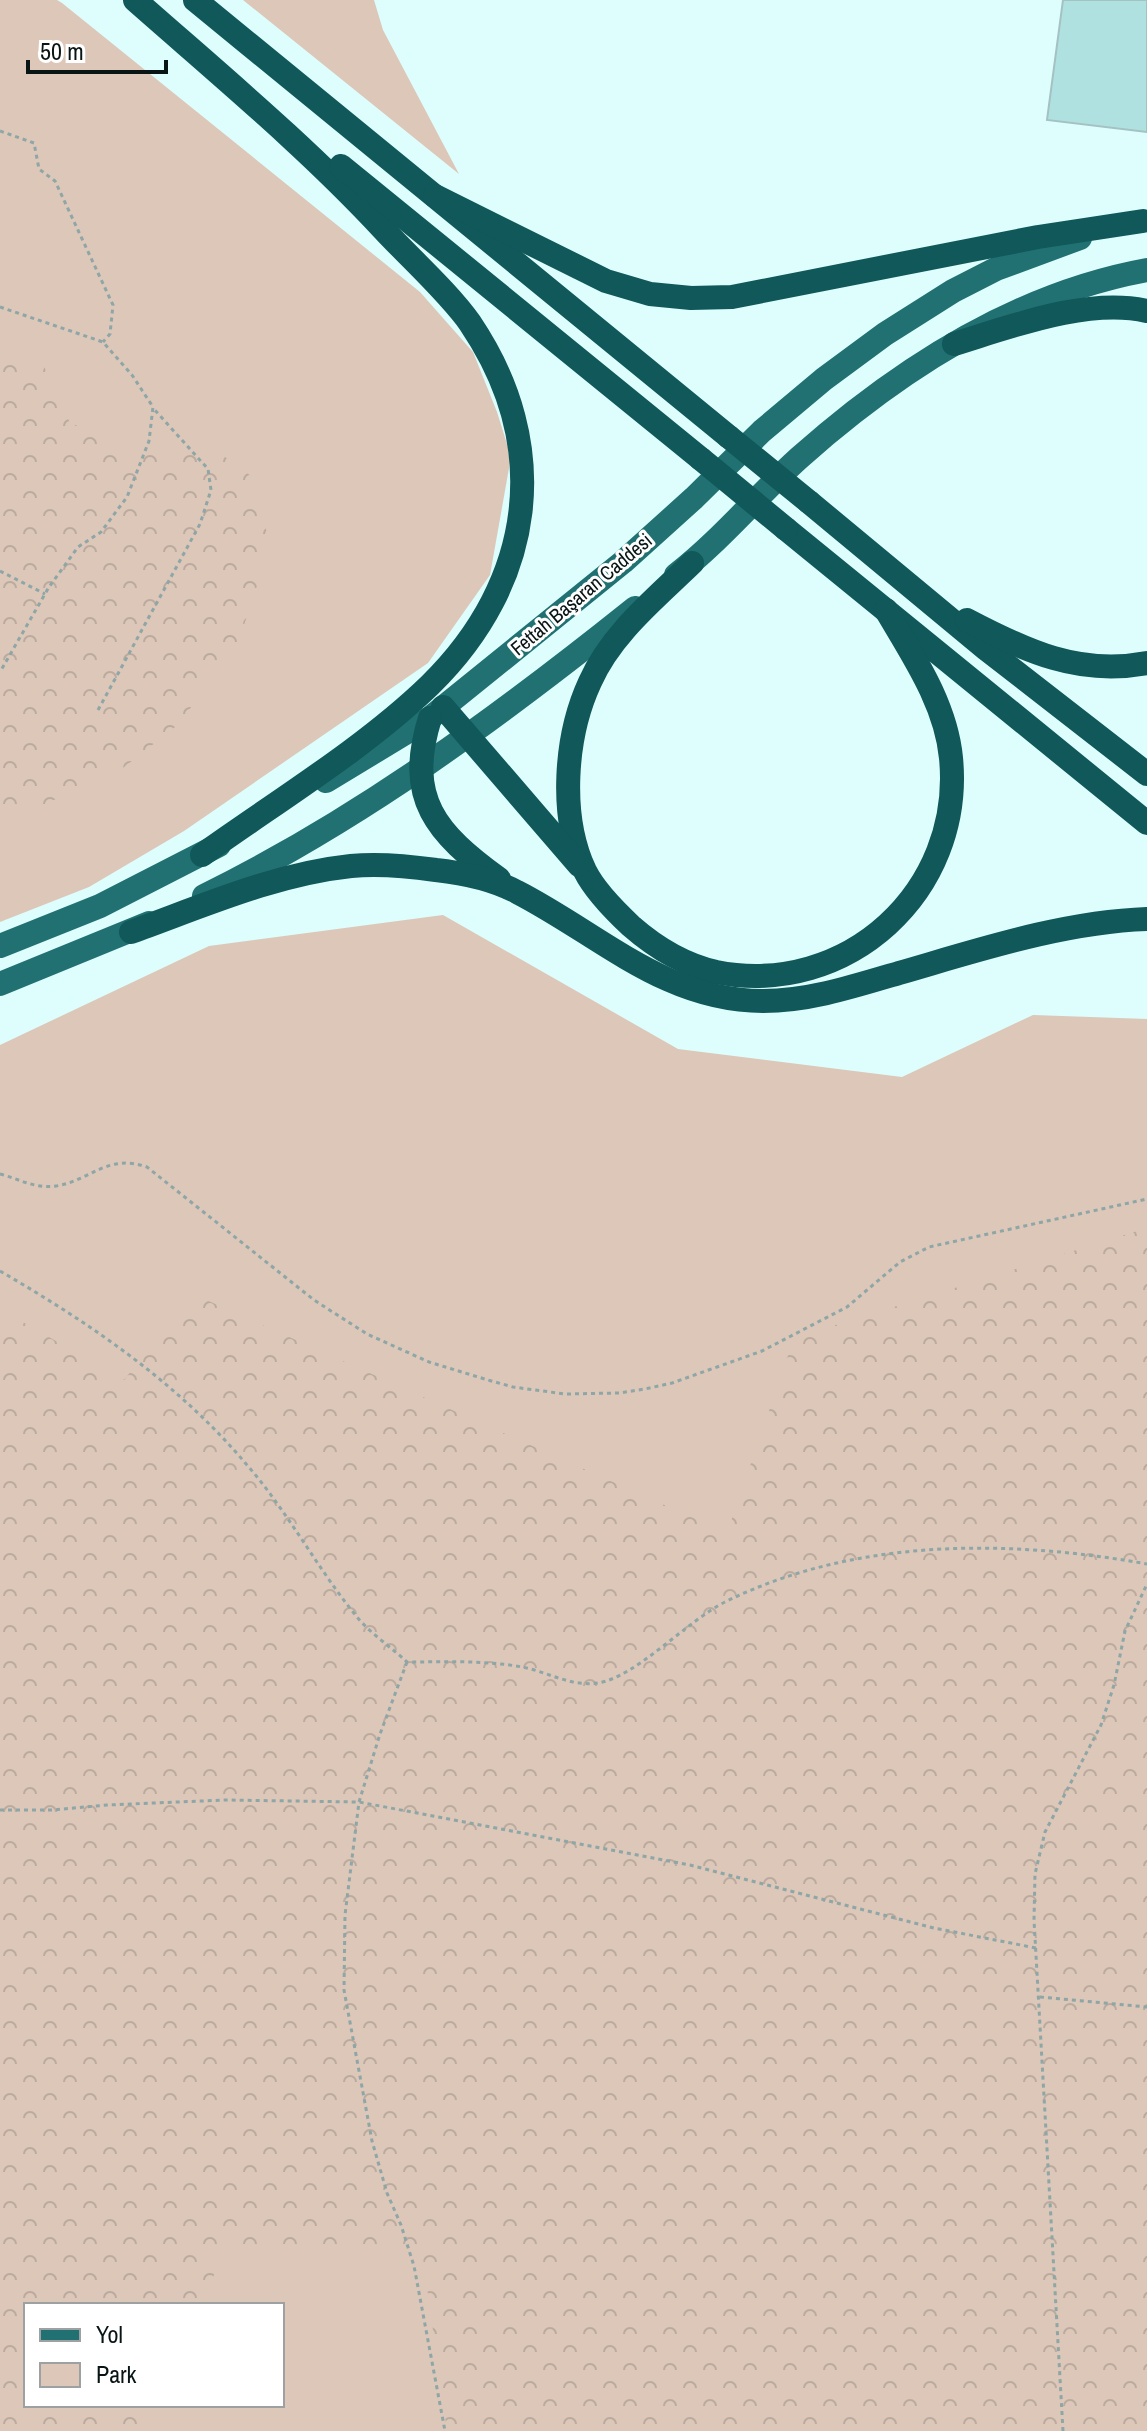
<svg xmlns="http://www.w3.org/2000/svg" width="1147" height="2431" font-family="'Archivo Narrow',sans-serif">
	<defs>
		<pattern id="forest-crowns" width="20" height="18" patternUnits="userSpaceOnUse" patternTransform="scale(2)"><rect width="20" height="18" fill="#dcc7b9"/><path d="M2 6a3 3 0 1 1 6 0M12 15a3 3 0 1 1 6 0" fill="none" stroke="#bbaa9e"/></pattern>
	</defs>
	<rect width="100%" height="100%" fill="#defdfd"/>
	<g fill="#dcc7b9" fill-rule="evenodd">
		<path d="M0,0H57L62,3L420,292L473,352L497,412L511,457L490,575L428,663L184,831L89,887L0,922Z"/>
		<path d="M243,0H374L383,30L459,174Z"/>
		<path d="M443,915L678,1049L902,1077L1033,1015L1147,1019V2431H0V1045L209,946ZM26,2305H282V2405H26Z"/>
	</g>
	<g fill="url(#forest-crowns)">
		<path d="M0,346L42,362L70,423L144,452L221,454L251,476L267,533L258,583L234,655L174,728L119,771L0,824Z"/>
		<path d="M1147,1228V2431H447L421,2244L225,2253L199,2305H26V2405H152L139,2431H0V1309L124,1380L193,1294L727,1533L794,1338Z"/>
	</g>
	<path fill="#b0e1e1" stroke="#a5c2c2" stroke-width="2" d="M1063,0H1147V132L1047,120Z"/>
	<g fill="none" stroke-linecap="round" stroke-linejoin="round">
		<g stroke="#8ea6a6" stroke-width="3" stroke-dasharray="4 4" stroke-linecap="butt">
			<path d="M0,131L34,143L39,169L55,181L113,305L110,334L103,342"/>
			<path d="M0,307L103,342L132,375L153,407L149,441L127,497L101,532L78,547L49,587L0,672"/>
			<path d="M0,571L45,594"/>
			<path d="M98,710L200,524L211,490L208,469L153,408"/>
			<path d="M0,1174C19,1179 35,1189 56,1186C90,1181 107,1153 147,1167L314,1300L367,1334L429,1362L488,1380L513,1387L565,1394L619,1393L645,1389L672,1383L762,1351L847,1307L900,1262L929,1247L1147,1199"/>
			<path d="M0,1271C91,1324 178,1383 247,1465C288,1512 317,1568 357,1617C371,1634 391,1647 407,1662C445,1662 484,1660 522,1667C548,1672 571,1687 598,1683C636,1677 687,1621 725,1602C854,1538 1008,1539 1147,1564"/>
			<path d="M407,1662L380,1734L359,1802L345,1915L344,1990L372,2141L387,2193L401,2225L414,2266L445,2431"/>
			<path d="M0,1810H52L107,1805L226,1800L359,1802L690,1865L934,1928L1036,1948"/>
			<path d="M1040,1997L1147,2007"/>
			<path d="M1063,2431L1034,1920L1035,1874L1045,1832L1101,1725L1114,1685L1125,1631L1147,1584"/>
		</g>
		<g stroke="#217172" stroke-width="24">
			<path d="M676,575C721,540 757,496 799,458C898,370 1015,294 1147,270"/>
			<path d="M326,781L430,718L623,562L694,498L762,431L824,379L885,334L953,291L996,269L1080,238"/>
			<path d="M204,896C359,820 500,716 635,608"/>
			<path d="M0,946L100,906L219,845"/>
			<path d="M0,984L149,923"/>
		</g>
		<g stroke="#105859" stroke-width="24">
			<path d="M135,0C220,75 307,147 384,230C410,258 449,293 470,323C553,446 535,582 430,685C365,748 276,802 202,855"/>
			<path d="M195,0L729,437"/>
			<path d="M341,166L701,459"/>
			<path d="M435,196L606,281L650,294L691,298L732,297L1038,237L1143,221"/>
			<path d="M954,344C1010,327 1088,297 1147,311"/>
			<path d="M809,502L985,648L1147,774"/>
			<path d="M786,529L1147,823"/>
			<path d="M692,563C656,598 611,634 590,682C565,736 559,816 585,871C595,891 615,911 631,926C655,947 685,965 716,972C847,998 964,891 951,758C946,704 913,656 886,610"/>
			<path d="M967,620C1026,651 1079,676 1147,663"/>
			<path d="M443,707L579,865"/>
			<path d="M430,718C405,799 436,833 499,879"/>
			<path d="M131,932C203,906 275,874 351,866C380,863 408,866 436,870C463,873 493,879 517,892C599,934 665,1001 763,1001C809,1001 855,986 899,973C979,950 1063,922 1147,919"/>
		</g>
		<g stroke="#105859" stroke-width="24">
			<path d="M729,437L809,502"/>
			<path d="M701,459L786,529"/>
		</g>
	</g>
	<g text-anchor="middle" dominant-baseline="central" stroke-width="6" stroke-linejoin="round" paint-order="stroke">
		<g font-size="20" fill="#091414" stroke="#fff">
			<text transform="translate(581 594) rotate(-40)">Fettah Başaran Caddesi</text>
		</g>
	</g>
	<rect x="24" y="2303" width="260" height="104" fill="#ffffff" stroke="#9da1a1" stroke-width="2"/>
	<rect x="40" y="2329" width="40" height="12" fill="#217172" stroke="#9da1a1" stroke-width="2"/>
	<text x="96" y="2343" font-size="24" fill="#091414">Yol</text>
	<rect x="40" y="2363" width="40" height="24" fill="#dcc7b9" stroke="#9da1a1" stroke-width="2"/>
	<text x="96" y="2383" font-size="24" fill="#091414">Park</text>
	<path d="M28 60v12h138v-12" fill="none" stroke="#091414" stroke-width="4"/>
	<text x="40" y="60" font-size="24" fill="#091414" stroke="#ffffff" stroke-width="6" paint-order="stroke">50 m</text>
</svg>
